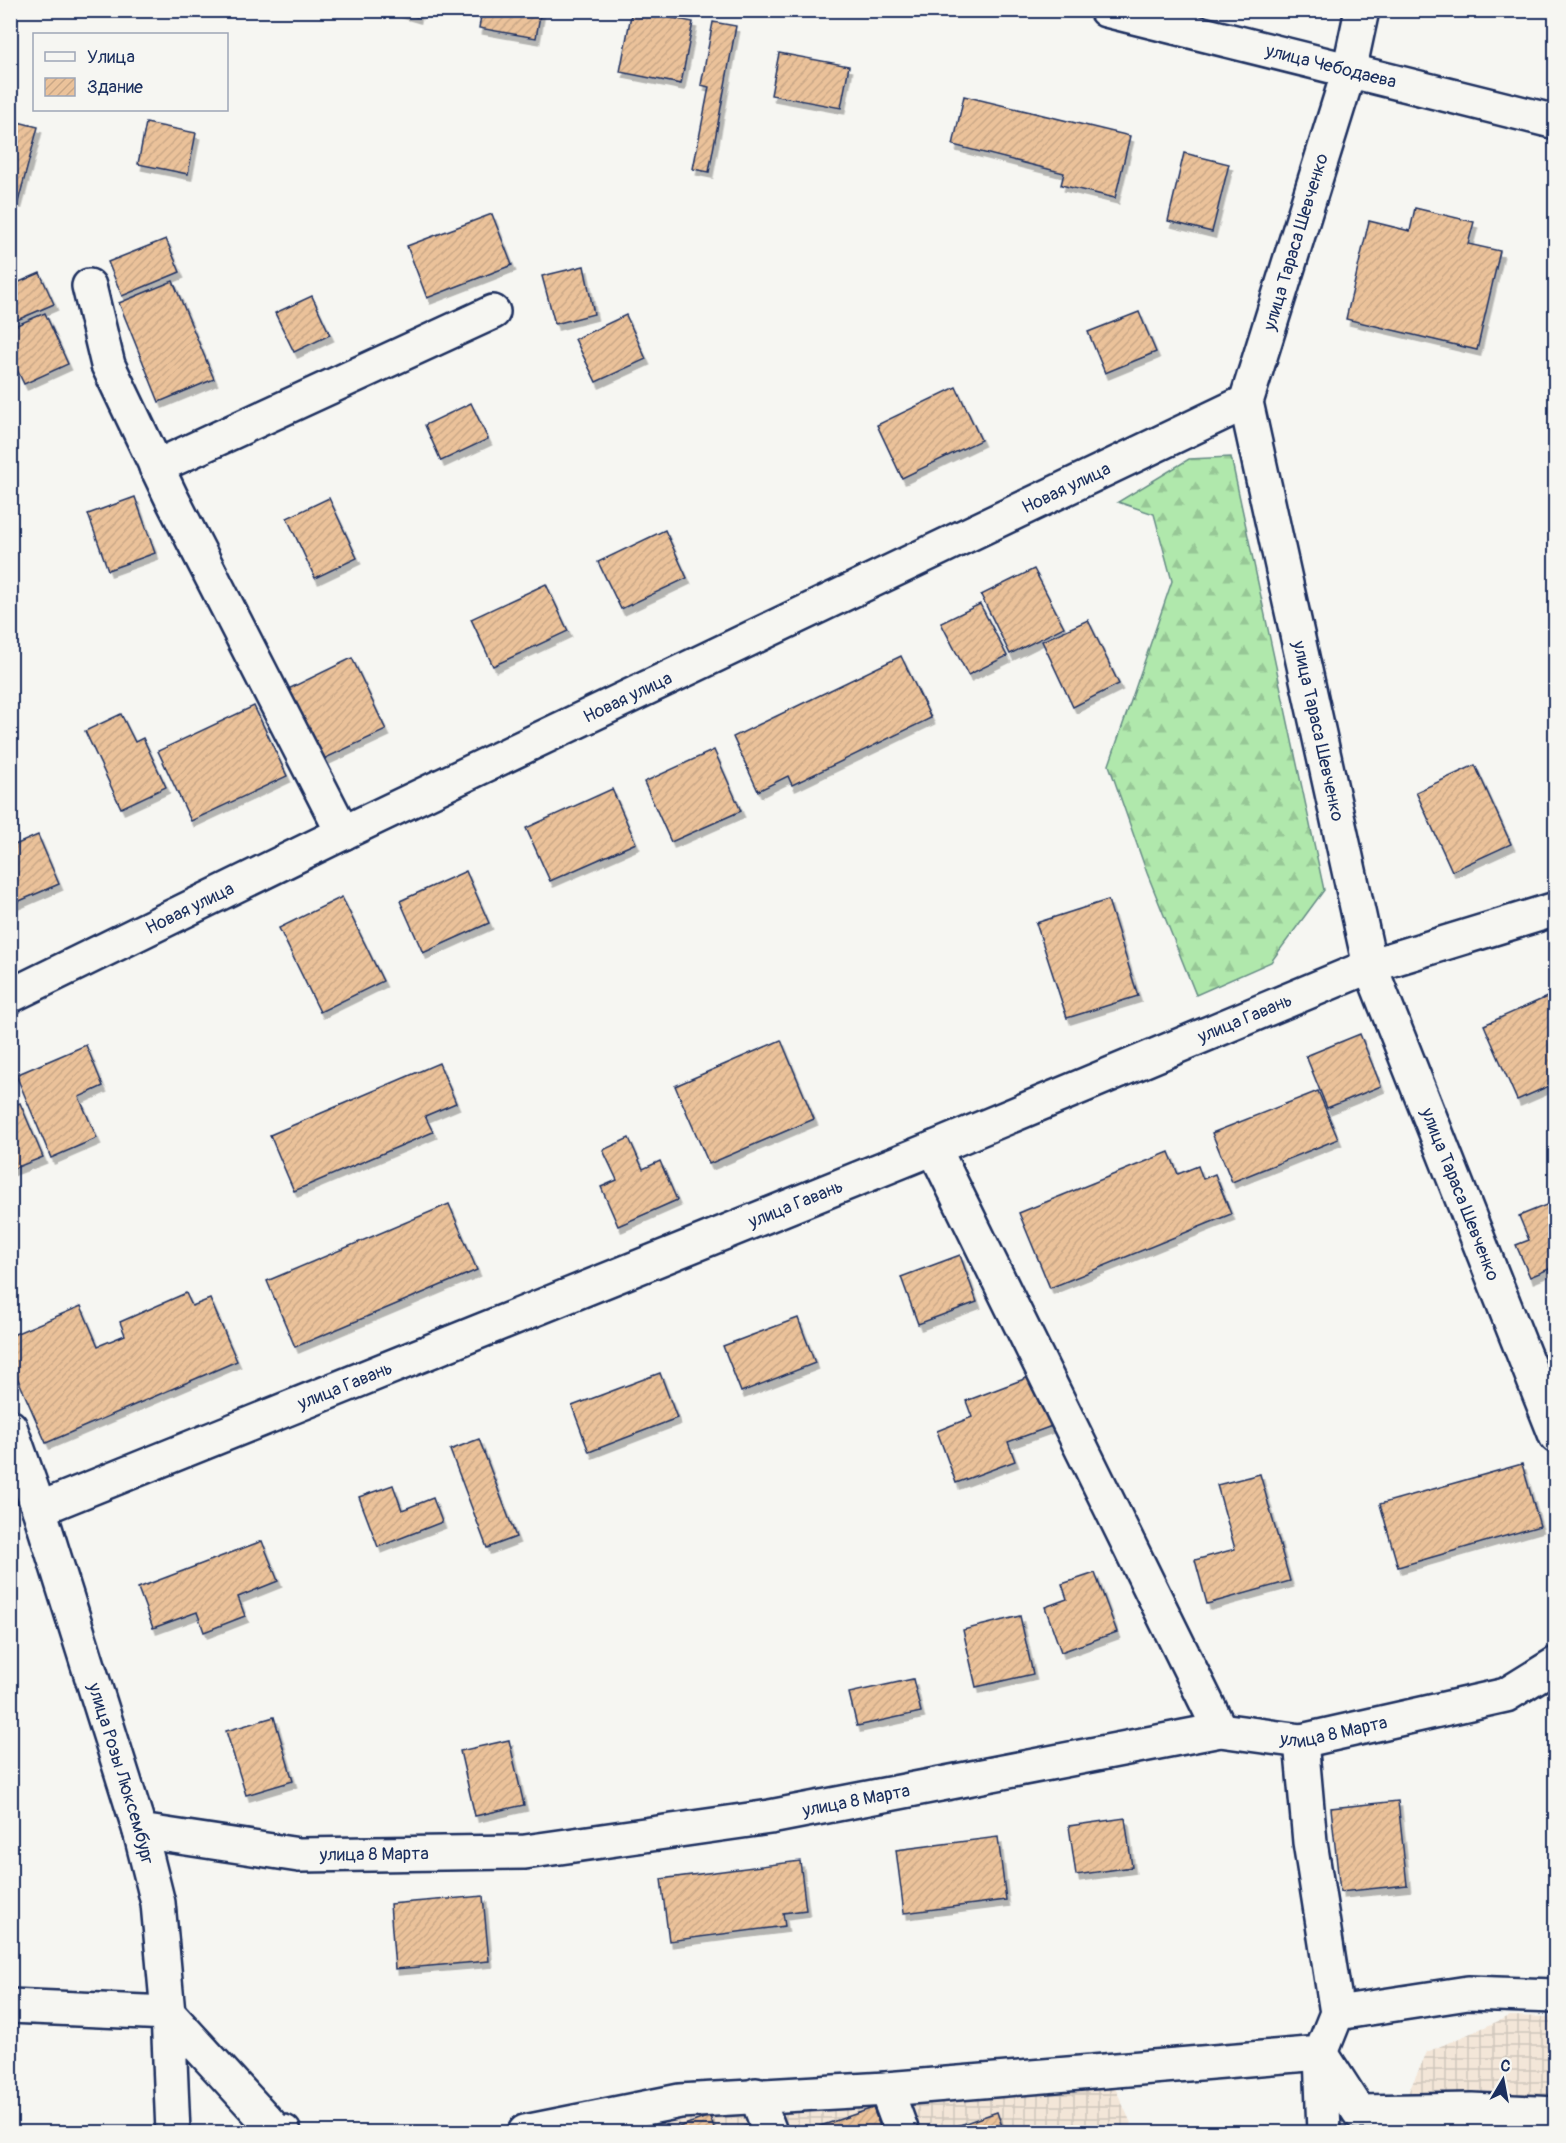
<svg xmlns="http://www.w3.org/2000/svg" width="1566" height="2143" font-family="Pangolin,sans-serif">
	<defs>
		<pattern id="industrial-grid" width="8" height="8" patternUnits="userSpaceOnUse" patternTransform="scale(1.5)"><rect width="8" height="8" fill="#f3e6d8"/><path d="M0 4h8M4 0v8" fill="none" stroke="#d0c6bc"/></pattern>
		<pattern id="forest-firs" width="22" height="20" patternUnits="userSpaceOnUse" patternTransform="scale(1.5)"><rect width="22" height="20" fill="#b0e8ac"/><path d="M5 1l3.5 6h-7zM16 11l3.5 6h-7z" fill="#97c796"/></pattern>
		<pattern id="building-hatch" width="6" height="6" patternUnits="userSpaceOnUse" patternTransform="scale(1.5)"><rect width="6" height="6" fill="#ebc29a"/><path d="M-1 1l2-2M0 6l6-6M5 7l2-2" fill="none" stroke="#c9a787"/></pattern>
		<filter id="shadow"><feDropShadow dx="3.5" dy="6" stdDeviation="0" flood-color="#0004"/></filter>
	</defs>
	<rect width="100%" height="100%" fill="#f6f6f2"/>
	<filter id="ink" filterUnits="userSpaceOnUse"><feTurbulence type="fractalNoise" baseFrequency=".0167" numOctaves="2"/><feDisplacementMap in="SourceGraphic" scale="12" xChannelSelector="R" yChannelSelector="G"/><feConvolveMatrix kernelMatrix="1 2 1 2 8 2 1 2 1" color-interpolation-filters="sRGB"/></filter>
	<g filter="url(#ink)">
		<g fill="url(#industrial-grid)">
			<path d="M1510,2016L1555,2017V2132H1390L1427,2052Z"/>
			<path d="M1112,2081L1135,2132H591L662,2115Z"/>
		</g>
		<path fill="url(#forest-firs)" stroke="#668c85" stroke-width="1.5" d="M1231,457L1324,890L1271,962L1196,995L1147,873L1109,765L1172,581L1154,514L1118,502L1189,459Z"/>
		<g fill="url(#building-hatch)" stroke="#1b2f5e" stroke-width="1.5" filter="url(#shadow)">
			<path d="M393,10H419L417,17Z"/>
			<path d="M482,10H541L536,38L479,28Z"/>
			<path d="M632,10L693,22L681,84L620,72Z"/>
			<path d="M713,22L736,26L709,172L693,169L709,87L701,85Z"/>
			<path d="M779,53L849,66L841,108L771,95Z"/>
			<path d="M964,96L1130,136L1115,198L1061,185L1064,173L953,145Z"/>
			<path d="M10,120L38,127L18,202L10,200Z"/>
			<path d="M146,123L196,133L188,174L138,164Z"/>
			<path d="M1184,153L1229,164L1212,232L1168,221Z"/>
			<path d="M1415,208L1474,222L1468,244L1500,251L1477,350L1346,319L1369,221L1410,231Z"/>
			<path d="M492,214L512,265L427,298L407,246Z"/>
			<path d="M166,239L180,272L122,296L108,262Z"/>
			<path d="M584,266L594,314L555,324L542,276Z"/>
			<path d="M40,273L54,304L10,323V286Z"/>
			<path d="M173,281L214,379L159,402L119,303Z"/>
			<path d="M312,296L330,335L294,352L275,313Z"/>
			<path d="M1139,312L1156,352L1105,373L1088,332Z"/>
			<path d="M45,313L68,364L24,384L10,355V328Z"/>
			<path d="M626,315L646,359L596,382L575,339Z"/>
			<path d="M956,387L981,440L902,478L877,425Z"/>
			<path d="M471,403L488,439L441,461L425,425Z"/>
			<path d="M135,497L155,553L108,570L88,514Z"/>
			<path d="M329,498L357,558L315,578L287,518Z"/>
			<path d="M665,530L687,578L621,609L598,562Z"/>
			<path d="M1034,569L1064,627L1010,654L981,595Z"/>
			<path d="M546,584L568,631L493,666L471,619Z"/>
			<path d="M980,604L1007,656L968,675L941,623Z"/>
			<path d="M1088,620L1119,684L1073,707L1042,641Z"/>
			<path d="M901,656L931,718L792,785L788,776L758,791L733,737Z"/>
			<path d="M352,658L386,730L317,762L284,691Z"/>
			<path d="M254,706L287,776L191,821L158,751Z"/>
			<path d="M121,714L135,742L143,738L166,787L121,808L85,731Z"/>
			<path d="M714,750L741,811L671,842L644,782Z"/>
			<path d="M1475,765L1511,844L1452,871L1416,792Z"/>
			<path d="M612,789L636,843L550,881L526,828Z"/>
			<path d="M38,835L59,884L10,905V847Z"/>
			<path d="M466,871L489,923L423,953L400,901Z"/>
			<path d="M342,897L383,981L320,1012L279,928Z"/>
			<path d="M1108,900L1138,996L1067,1018L1036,923Z"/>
			<path d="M1556,993V1083L1517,1100L1484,1025Z"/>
			<path d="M1360,1034L1381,1086L1327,1108L1306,1056Z"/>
			<path d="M781,1040L814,1119L709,1164L675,1086Z"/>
			<path d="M86,1045L103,1086L79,1097L97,1138L51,1158L16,1075Z"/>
			<path d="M439,1063L456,1103L425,1116L433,1132L294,1191L270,1135Z"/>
			<path d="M1318,1091L1338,1139L1232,1182L1212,1133Z"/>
			<path d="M20,1103L43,1157L10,1170V1107Z"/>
			<path d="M629,1138L643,1169L660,1161L677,1200L618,1226L601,1187L617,1180L603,1150Z"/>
			<path d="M1169,1152L1178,1174L1198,1166L1203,1179L1215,1174L1231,1214L1050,1288L1019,1213Z"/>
			<path d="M1556,1201V1266L1530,1277L1516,1245L1529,1240L1519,1216Z"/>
			<path d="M449,1204L477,1270L295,1347L267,1281Z"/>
			<path d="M960,1255L977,1302L918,1324L901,1277Z"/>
			<path d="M186,1293L192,1306L210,1299L237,1361L46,1443L10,1361V1336L81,1306L98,1346L125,1335L120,1322Z"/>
			<path d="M798,1318L815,1363L741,1392L723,1346Z"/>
			<path d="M660,1373L677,1418L589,1452L572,1406Z"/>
			<path d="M1032,1376L1052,1426L1008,1442L1015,1461L956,1483L937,1431L972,1417L966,1401Z"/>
			<path d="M479,1439L516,1537L487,1548L450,1450Z"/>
			<path d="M1522,1464L1540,1526L1398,1567L1380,1504Z"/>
			<path d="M1260,1474L1290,1581L1207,1604L1195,1560L1235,1549L1217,1485Z"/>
			<path d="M393,1485L402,1510L433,1498L442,1522L378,1547L359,1497Z"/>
			<path d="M262,1541L278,1581L238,1597L245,1616L204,1632L197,1612L153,1628L138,1588Z"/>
			<path d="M1095,1573L1117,1632L1061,1652L1045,1607L1067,1599L1062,1584Z"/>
			<path d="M1020,1616L1033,1674L976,1687L963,1630Z"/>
			<path d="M913,1679L921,1712L857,1726L849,1693Z"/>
			<path d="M274,1717L293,1781L246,1795L226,1731Z"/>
			<path d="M509,1740L524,1805L475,1816L460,1751Z"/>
			<path d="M1398,1801L1407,1885L1340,1892L1331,1808Z"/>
			<path d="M1125,1818L1132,1867L1076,1875L1069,1826Z"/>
			<path d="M998,1837L1006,1900L904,1913L896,1850Z"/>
			<path d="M800,1861L806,1910L783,1913L785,1926L669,1941L661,1879Z"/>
			<path d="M483,1896L489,1961L395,1969L390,1904Z"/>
			<path d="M873,2108L882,2132H803Z"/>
			<path d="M997,2112L1004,2132H940Z"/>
			<path d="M710,2116L715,2132H674L673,2129Z"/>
			<path d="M749,2125L751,2132H725Z"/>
		</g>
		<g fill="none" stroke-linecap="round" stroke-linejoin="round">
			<defs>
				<g id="minor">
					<path id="s1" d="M1106,10L1556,122"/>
					<path id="s2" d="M1362,10L1349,71L1246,402L1370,966L1556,1436"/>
					<path d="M89,286L108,365L172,499L343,833"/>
					<path d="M156,467L493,312"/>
					<path id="s3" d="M10,996L343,833L1246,402"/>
					<path d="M934,1148L1220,1730"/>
					<path id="s4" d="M10,1427L39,1509L140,1831L158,1903L168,2013L173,2132"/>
					<path id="s5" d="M39,1509L934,1148L1370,966L1556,909"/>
					<path id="s6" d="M140,1831L299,1855L525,1852L770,1817L1220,1730L1301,1741L1506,1695L1556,1664"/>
					<path d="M10,2006L168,2013"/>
					<path d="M168,2013L277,2132H284"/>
					<path d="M1337,2013L1468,1993L1556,1996"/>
					<path d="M1321,2053L1359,2112L1472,2110L1556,2114"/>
					<path d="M1321,2054L1324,2132"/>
					<path d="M886,2089L902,2132"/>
					<path d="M756,2095L770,2132"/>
					<path d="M525,2132L680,2101L886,2089L1321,2053L1337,2013L1310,1842L1301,1741"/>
				</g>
			</defs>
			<use href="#minor" stroke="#1b2f5e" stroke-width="38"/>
			<use href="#minor" stroke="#f6f6f2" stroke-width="33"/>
		</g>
	</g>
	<g text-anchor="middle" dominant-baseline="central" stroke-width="4.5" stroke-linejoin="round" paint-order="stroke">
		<g font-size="18" fill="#1b2f5e" stroke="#f6f6f2">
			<text stroke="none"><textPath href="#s1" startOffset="232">улица Чебодаева</textPath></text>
			<text transform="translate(1296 242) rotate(-73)">улица Тараса Шевченко</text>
			<text stroke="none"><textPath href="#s3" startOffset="1172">Новая улица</textPath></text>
			<text stroke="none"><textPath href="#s3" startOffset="686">Новая улица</textPath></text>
			<text stroke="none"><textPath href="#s2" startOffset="746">улица Тараса Шевченко</textPath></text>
			<text stroke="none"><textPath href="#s3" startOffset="200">Новая улица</textPath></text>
			<text stroke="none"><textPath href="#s5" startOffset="1302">улица Гавань</textPath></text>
			<text stroke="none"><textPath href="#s2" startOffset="1232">улица Тараса Шевченко</textPath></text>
			<text stroke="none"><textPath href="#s5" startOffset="816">улица Гавань</textPath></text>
			<text stroke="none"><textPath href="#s5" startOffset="330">улица Гавань</textPath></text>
			<text stroke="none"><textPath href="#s6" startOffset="1208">улица 8 Марта</textPath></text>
			<text stroke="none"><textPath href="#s4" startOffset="364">улица Розы Люксембург</textPath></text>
			<text stroke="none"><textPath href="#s6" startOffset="722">улица 8 Марта</textPath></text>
			<text stroke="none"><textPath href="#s6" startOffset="236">улица 8 Марта</textPath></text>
		</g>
	</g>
	<rect width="1566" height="2143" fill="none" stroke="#f6f6f2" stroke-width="36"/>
	<rect x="18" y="18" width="1530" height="2107" fill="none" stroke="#1b2f5e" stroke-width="2" filter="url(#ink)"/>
	<rect x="33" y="33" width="195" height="78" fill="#f6f6f2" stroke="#9ea6b7" stroke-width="1.5"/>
	<rect x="45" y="52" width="30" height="9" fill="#f6f6f2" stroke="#9ea6b7" stroke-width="1.5"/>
	<text x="87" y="63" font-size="18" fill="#1b2f5e">Улица</text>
	<rect x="45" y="78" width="30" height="18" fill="url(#building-hatch)" stroke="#9ea6b7" stroke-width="1.5"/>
	<text x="87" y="93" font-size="18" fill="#1b2f5e">Здание</text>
	<g transform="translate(1503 2080) rotate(10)" stroke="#f6f6f2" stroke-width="4.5" paint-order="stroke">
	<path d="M0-4.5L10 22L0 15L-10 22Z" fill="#1b2f5e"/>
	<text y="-9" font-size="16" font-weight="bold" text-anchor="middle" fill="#1b2f5e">С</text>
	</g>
</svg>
